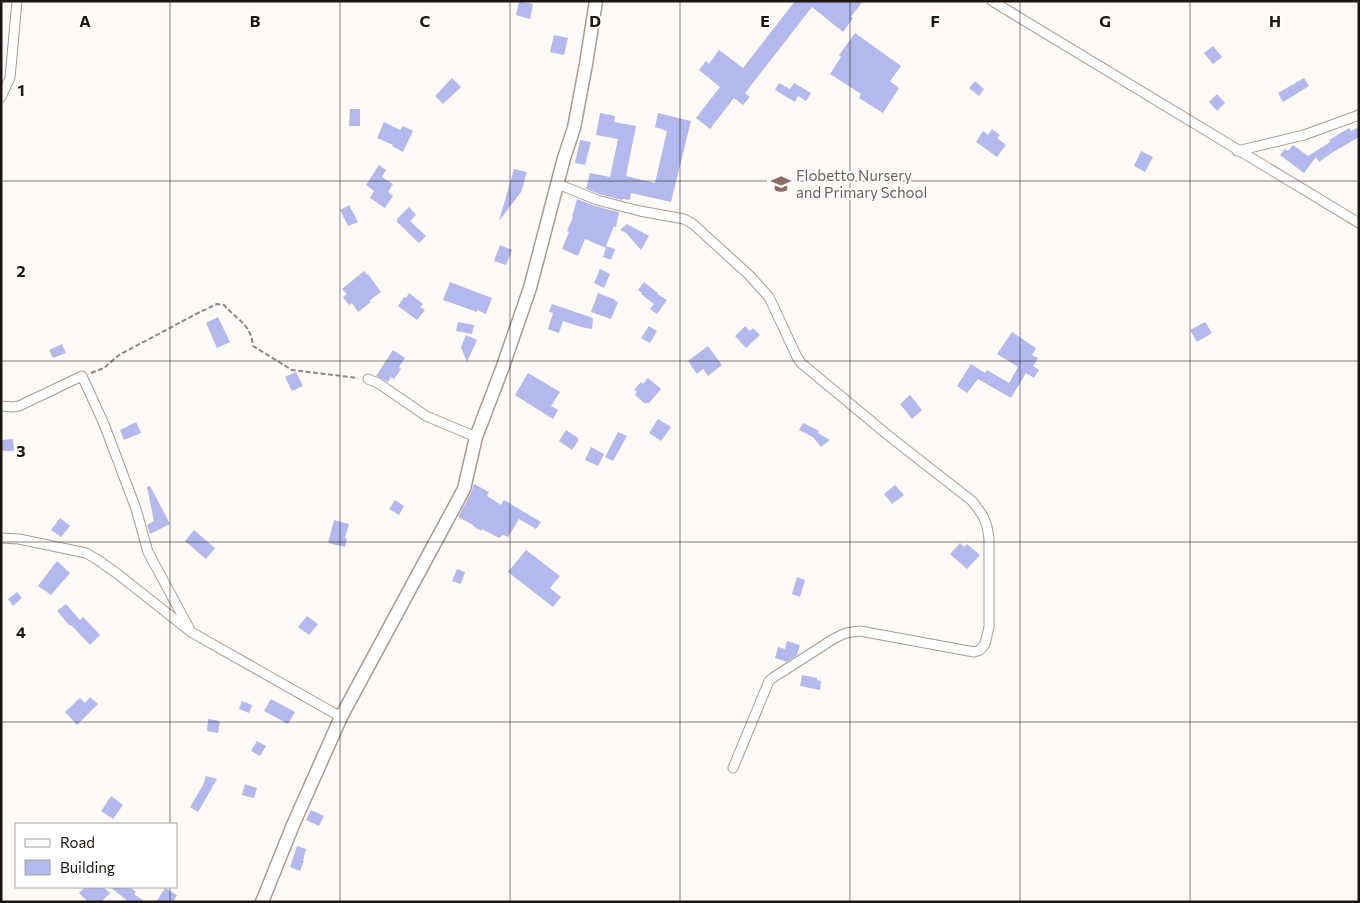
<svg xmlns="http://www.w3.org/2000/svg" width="1360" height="903" font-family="Commissioner,sans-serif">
	<rect width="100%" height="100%" fill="#fefaf7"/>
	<g fill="#b3b8ed">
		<path d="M519,1L533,4L530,19L516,15Z"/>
		<path d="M795,1H863L851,17L853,18L843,32L812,7L745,93L750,97L743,105L734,98L710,129L696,118L720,87L699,70L706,61L709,64L719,50L743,68Z"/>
		<path d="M855,33L901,66L890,81L899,88L883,113L859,98L861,94L830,74L841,57L839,55Z"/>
		<path d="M554,35L568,38L564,55L550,52Z"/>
		<path d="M1213,46L1222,57L1213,64L1204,53Z"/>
		<path d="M452,78L461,87L443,104L435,96Z"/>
		<path d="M1304,78L1309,86L1283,102L1278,93Z"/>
		<path d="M975,81L984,89L979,96L969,88Z"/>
		<path d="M779,83L790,89L794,83L811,93L806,101L798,96L795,102L775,90Z"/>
		<path d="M1217,94L1225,103L1217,111L1209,102Z"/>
		<path d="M350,109H360V126H349Z"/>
		<path d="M600,113L615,116L614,122L636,126L626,176L655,183L667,131L655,127L658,113L691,121L671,202L631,193L630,200L622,199V200L599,194L586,189L590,173L610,177L618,139L596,135Z"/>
		<path d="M384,122L400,130L403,126L413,131L403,152L392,146L393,145L377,138Z"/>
		<path d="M1359,127V137L1330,154L1319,162L1316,157L1304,173L1280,155L1285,149L1288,151L1293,145L1308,156L1330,142L1329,140L1349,128L1351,131Z"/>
		<path d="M992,129L1000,135L997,138L1006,145L997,157L976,142L983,131L988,135Z"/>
		<path d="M580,140L591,142L585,165L575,163Z"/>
		<path d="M1141,151L1153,157L1145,172L1134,166Z"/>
		<path d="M379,165L386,170L382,177L393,184L388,192L393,196L385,208L370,198L374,191L366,185Z"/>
		<path d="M514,169L527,172L521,192L499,221Z"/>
		<path d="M577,199L595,206L619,212L616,227L614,226L606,246L615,249L611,260L603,257L606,248L585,239L578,256L562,249L569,232L567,231L573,217H572Z"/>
		<path d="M349,205L358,222L348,226L340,210Z"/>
		<path d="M409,207L416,215L410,221L426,236L419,243L397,222V219Z"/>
		<path d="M627,224L649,236L641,250L626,233L620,230Z"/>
		<path d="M500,245L512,250L506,265L494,261Z"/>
		<path d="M600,269L610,274L604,288L594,283Z"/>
		<path d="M364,271L367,275L368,274L381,292L369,301L371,302L358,312L352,303L349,305L343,297L347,294L342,289Z"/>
		<path d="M450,282L492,298L486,314L477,310V312L443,300Z"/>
		<path d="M644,282L658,293L657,294L667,300L657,314L650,309L654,304L641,294L642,293L638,290Z"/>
		<path d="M409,293L423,304L420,307L425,310L417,320L398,306L404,297L406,298Z"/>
		<path d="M598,293L616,300L615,301L618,302L611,319L591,312Z"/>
		<path d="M552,304L593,318L592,329L581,327L563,321L559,333L548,329L553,313L549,312Z"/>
		<path d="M218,317L230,342L217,348L206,323Z"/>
		<path d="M458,322L474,325L472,334L456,331Z"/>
		<path d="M1205,322L1212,333L1197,342L1190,330Z"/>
		<path d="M649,326L657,331L650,343L641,338Z"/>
		<path d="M745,326L750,331L753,328L760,335L746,348L735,336Z"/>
		<path d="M1012,332L1036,348L1032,355L1038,358L1033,366L1039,370L1034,378L1026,373L1011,398L978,379L967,393L957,386L971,364L985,373L987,370L1009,383L1018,367L997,354Z"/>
		<path d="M466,335L477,340L467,362L461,347Z"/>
		<path d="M62,344L66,353L53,358L49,350Z"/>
		<path d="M708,346L722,365L708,376L703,369L697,374L688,361Z"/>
		<path d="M393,350L405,358L399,367L401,369L394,379L391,377L388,382L376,376Z"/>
		<path d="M296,372L303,386L292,391L285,377Z"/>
		<path d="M528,373L560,392L551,406L558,410L553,419L515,395Z"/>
		<path d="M648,378L661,389L649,403H644L635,395L637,392L634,390L641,382L643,384Z"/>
		<path d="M910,395L922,410L912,419L900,404Z"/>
		<path d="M658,419L671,427L661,441L649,433Z"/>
		<path d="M136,422L141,433L124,440L120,430Z"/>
		<path d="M803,423L819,431L818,433L830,440L821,447L813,437L799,430Z"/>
		<path d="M566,430L578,438V441L572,450L559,441Z"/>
		<path d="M618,432L627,436L613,461L605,457Z"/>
		<path d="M13,439L14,451H1V440Z"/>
		<path d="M591,447L604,454L598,466L585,460Z"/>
		<path d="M474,484L489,492L487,496L501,505L504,500L541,522L536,529L519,519L508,537L503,535L499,538L482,529L481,531L473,526V525L458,517L471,493Z"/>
		<path d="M895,485L904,495L892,504L884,494Z"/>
		<path d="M150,486L170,524L150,534L147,525L154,521L147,487Z"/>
		<path d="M395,500L404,506L399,515L389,509Z"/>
		<path d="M60,518L70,526L61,537L51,530Z"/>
		<path d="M334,520L349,524L345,538L347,539L345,547L328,543Z"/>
		<path d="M194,530L215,548L206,559L185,541Z"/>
		<path d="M960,543L964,547L967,544L980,555L967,569L950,554Z"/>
		<path d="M526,550L560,576L550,588L561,597L553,607L508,572Z"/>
		<path d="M57,561L70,573L51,595L38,586Z"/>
		<path d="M457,569L465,572L461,584L452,581Z"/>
		<path d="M797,577L805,580L800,597L792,594Z"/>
		<path d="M17,592L22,598L13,606L8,599Z"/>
		<path d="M66,604L80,620L83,617L100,635L90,645L71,625L70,626L57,611Z"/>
		<path d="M307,616L318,624L309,635L298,627Z"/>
		<path d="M787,641L800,645L797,655L787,662L775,658L778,647L785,649Z"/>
		<path d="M802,675L817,678V680L821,681L820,690L800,686Z"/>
		<path d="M90,697L98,704L77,725L65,712L80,698L85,703Z"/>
		<path d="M271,699L295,712L288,724L264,711Z"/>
		<path d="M242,701L252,705L249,713L239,709Z"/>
		<path d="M208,719L220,721L218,733L207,731Z"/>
		<path d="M257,741L266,746L260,756L251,751Z"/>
		<path d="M206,776L217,779L198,812L190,807L203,785Z"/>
		<path d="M245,784L257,788L254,798L242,795Z"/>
		<path d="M111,796L123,805L113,819L101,811Z"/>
		<path d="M311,810L324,816L319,826L306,820Z"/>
		<path d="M297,846L306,849L303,861H304L300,871L290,867Z"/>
		<path d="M85,887H103L110,893L101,902H88L79,893Z"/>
		<path d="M110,887H130L136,892L134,894L145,902H129Z"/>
		<path d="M165,888L177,895L173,902H156Z"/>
	</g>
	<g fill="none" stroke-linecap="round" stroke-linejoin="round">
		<defs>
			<g id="minor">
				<path d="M992,1L1359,223"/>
				<path d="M1,97L10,78L17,1"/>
				<path d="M1237,151L1304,135L1359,115"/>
				<path d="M558,184L597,200L640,211L684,219L693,224L749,275L769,297L797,357L801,363L889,436L972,501C983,515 987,520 989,539V627L985,644L980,650L974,652L860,631L846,633L835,638L774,677L769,681L733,768"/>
				<path d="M368,379L378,383L426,416L476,437"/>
				<path d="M1,406L13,407L19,406L82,376L104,424L136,509L148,552L189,628"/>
				<path d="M1,538L19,539L86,553L98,560L119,575L191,632L341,717"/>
			</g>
			<path id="secondary" d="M262,902L293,825L341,717L464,489L476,437L502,369L530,288L564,158L574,128L586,64L596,1"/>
		</defs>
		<use href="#minor" stroke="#ac9a8e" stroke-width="11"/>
		<use href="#secondary" stroke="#ac9a8e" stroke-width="15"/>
		<path stroke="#8d8884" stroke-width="2" stroke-dasharray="5 2.5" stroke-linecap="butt" d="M91,373L104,368L119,355L198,313L217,304L224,305C237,320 251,324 253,346L292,370L358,378"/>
		<use href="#minor" stroke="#fff" stroke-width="9"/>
		<use href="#secondary" stroke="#fff" stroke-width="12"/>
	</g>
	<path fill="none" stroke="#1d1712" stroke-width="1" stroke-opacity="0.55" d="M170,1V824M340,1V902M510,1V902M680,1V902M850,1V902M1020,1V902M1190,1V902M1,181H1359M1,361H1359M1,542H1359M1,722H1359M170,887V902"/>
	<defs>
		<symbol id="school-bare" viewBox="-9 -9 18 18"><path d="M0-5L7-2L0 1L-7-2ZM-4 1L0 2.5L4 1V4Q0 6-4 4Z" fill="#8d6e63" stroke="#fff" stroke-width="2.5" paint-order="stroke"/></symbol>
	</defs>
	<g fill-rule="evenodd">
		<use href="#school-bare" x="767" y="170" width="28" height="28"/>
	</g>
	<g text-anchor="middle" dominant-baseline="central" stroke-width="4" stroke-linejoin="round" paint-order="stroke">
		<g font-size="15" fill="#785e54" stroke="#fff" text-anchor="start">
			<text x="796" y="175">Flobetto Nursery<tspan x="796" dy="17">and Primary School</tspan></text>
		</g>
	</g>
	<g font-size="16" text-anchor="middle" font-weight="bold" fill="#1d1712" stroke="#fff" stroke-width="4" stroke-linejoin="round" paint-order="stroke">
		<text x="85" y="27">A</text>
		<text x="255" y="27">B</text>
		<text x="425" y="27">C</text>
		<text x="595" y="27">D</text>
		<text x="765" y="27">E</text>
		<text x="935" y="27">F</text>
		<text x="1105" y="27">G</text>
		<text x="1275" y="27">H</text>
		<text x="21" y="96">1</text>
		<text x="21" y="277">2</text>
		<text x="21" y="457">3</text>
		<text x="21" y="638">4</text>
	</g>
	<rect width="1360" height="903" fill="none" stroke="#1d1712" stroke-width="5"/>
	<rect x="15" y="823" width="162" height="65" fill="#ffffff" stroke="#a5a2a0"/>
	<rect x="25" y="839" width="25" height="8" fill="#ffffff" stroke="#a5a2a0"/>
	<text x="60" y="848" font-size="15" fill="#1d1712">Road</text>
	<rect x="25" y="860" width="25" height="15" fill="#b3b8ed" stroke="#a5a2a0"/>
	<text x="60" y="873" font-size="15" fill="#1d1712">Building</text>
</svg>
